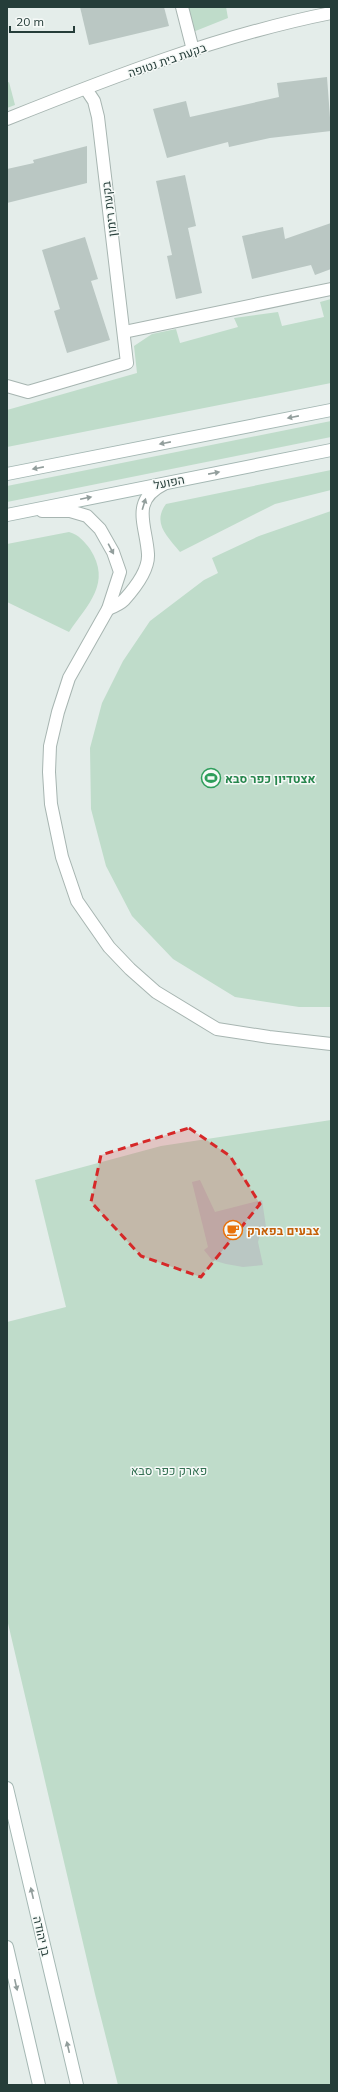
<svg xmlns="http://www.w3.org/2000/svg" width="338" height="2092" font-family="Mulish,Heebo,sans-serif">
	<rect width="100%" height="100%" fill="#e4edea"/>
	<g fill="#bfdcca">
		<path d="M186,7H226L228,18L193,32Z"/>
		<path d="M9,82L15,105L7,108V83Z"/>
		<path d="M331,299V383L7,447V410L137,373L134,346L152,334L176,329L180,343L238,327L234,318L278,312L282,326L324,317L320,302Z"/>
		<path d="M331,421V437L7,502V486Z"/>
		<path d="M331,470V490L275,504L180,552C167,536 152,523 166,504Z"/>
		<path d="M331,511V1007H299L235,997L173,959L132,916L106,866L91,809L90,748L102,703L123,661L150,621L204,580L218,573L212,558L259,536Z"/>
		<path d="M69,532C79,535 84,541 90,549C112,583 88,604 69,632L7,602V544Z"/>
		<path d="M331,1120V2085H118L95,1994L7,1619V1322L66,1307L35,1180L161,1146Z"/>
	</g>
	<g fill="#bac7c3">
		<path d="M80,7H164L169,26L89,45Z"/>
		<path d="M327,77L331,131L270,138L229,147L228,142L167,158L153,109L186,101L190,117L279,97L277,83Z"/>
		<path d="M87,146V183L7,203V169L34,163L33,160Z"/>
		<path d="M185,175L196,226L188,228L202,293L176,299L167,256L172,255L156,181Z"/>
		<path d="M331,223V269L315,275L311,265L252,279L242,236L283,227L285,239Z"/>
		<path d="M85,237L98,279L91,281L110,340L67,353L54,311L60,309L42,250Z"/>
		<path d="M200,1180L215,1212L262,1200L266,1227L261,1232L258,1242L263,1265L243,1267L226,1264L212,1260L204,1250L208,1247L192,1182Z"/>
	</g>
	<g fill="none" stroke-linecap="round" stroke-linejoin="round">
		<defs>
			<path id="pedestrian" d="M182,7L193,50"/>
			<g id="minor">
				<path d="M7,119C112,77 220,35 331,13"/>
				<path d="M124,332L331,289"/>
				<path d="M7,386L28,392L127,363L98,117L94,101L86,89"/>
				<path d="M42,511H70L87,516L100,529L113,552L120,572L108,609L69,678L58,712L50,746L49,772L51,804L62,857L77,901L109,947L130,969L156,992L217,1029L269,1037L331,1044"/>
				<path d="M108,609C113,607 120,604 124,600C134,589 149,570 148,554C146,524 130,501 164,484"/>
			</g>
			<g id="secondary">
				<path d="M7,474L331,410"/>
				<path d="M7,515L331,450"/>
				<path d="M7,1788L77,2085"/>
				<path d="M7,1947L39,2085"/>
			</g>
		</defs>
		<use href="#pedestrian" stroke="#a7b5b1" stroke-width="14"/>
		<use href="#minor" stroke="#a7b5b1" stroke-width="14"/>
		<use href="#secondary" stroke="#a4b7b3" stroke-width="14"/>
		<use href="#pedestrian" stroke="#fff" stroke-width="12"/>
		<use href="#minor" stroke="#fff" stroke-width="12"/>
		<use href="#secondary" stroke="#fff" stroke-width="12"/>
	</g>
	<defs><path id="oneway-solid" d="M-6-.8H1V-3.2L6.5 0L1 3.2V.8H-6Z"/></defs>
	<g fill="#929e9c">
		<use href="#oneway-solid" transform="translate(293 417) rotate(169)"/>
		<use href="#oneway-solid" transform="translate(165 443) rotate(169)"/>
		<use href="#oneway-solid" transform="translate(38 468) rotate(169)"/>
		<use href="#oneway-solid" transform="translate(214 473) rotate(-11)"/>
		<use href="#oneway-solid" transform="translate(86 498) rotate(-12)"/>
		<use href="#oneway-solid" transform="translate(144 504) rotate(-73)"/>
		<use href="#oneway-solid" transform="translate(111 549) rotate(62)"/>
		<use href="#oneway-solid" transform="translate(32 1893) rotate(-103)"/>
		<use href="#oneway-solid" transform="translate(16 1985) rotate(77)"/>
		<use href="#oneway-solid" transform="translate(68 2047) rotate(-103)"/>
	</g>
	<path fill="#d62828" fill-opacity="0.2" stroke="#d62828" stroke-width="3" stroke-dasharray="8 5" stroke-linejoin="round" d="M189,1128L230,1156L260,1204L201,1277L141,1256L91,1202L101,1155Z"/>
	<defs>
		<symbol id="stadium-ring" viewBox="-11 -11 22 22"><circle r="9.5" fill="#f5f9f7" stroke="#2e9e5b" stroke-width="1.5"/><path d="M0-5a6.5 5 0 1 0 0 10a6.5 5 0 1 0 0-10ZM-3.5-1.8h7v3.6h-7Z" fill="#2e9e5b"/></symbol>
		<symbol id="cafe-ring" viewBox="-11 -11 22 22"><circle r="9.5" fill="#f5f9f7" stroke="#e8710a" stroke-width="1.5"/><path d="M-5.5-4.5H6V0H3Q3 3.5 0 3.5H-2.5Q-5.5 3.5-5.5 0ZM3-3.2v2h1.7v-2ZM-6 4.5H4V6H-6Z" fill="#e8710a"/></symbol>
	</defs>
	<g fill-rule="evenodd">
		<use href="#stadium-ring" x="200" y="767" width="22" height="22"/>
		<use href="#cafe-ring" x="222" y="1219" width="22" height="22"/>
	</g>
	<g text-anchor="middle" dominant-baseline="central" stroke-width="3" stroke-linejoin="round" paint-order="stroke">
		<g font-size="12" fill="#253d39" stroke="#f5f9f7">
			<text transform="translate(167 60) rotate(-19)">בקעת בית נטופה</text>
			<text transform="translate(109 209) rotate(-97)">בקעת רימון</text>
			<text transform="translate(169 482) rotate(-11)">הפועל</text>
			<text transform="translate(42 1936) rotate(77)">בן יהודה</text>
		</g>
		<g font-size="12" font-weight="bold" fill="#27864d" stroke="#f5f9f7" text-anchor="start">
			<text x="225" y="778">אצטדיון כפר סבא</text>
		</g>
		<g font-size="12" font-weight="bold" fill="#c56008" stroke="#f5f9f7" text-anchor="start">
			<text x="247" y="1230">צבעים בפארק</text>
		</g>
		<g font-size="12" fill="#337052" stroke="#f5f9f7">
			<text x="169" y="1470">פארק כפר סבא</text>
		</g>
	</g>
	<rect width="338" height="2092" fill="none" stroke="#253d39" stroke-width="16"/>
	<path d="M10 26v6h64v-6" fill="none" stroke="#253d39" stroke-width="2"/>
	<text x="16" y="26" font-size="12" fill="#253d39" stroke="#f5f9f7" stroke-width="3" paint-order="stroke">20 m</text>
</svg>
